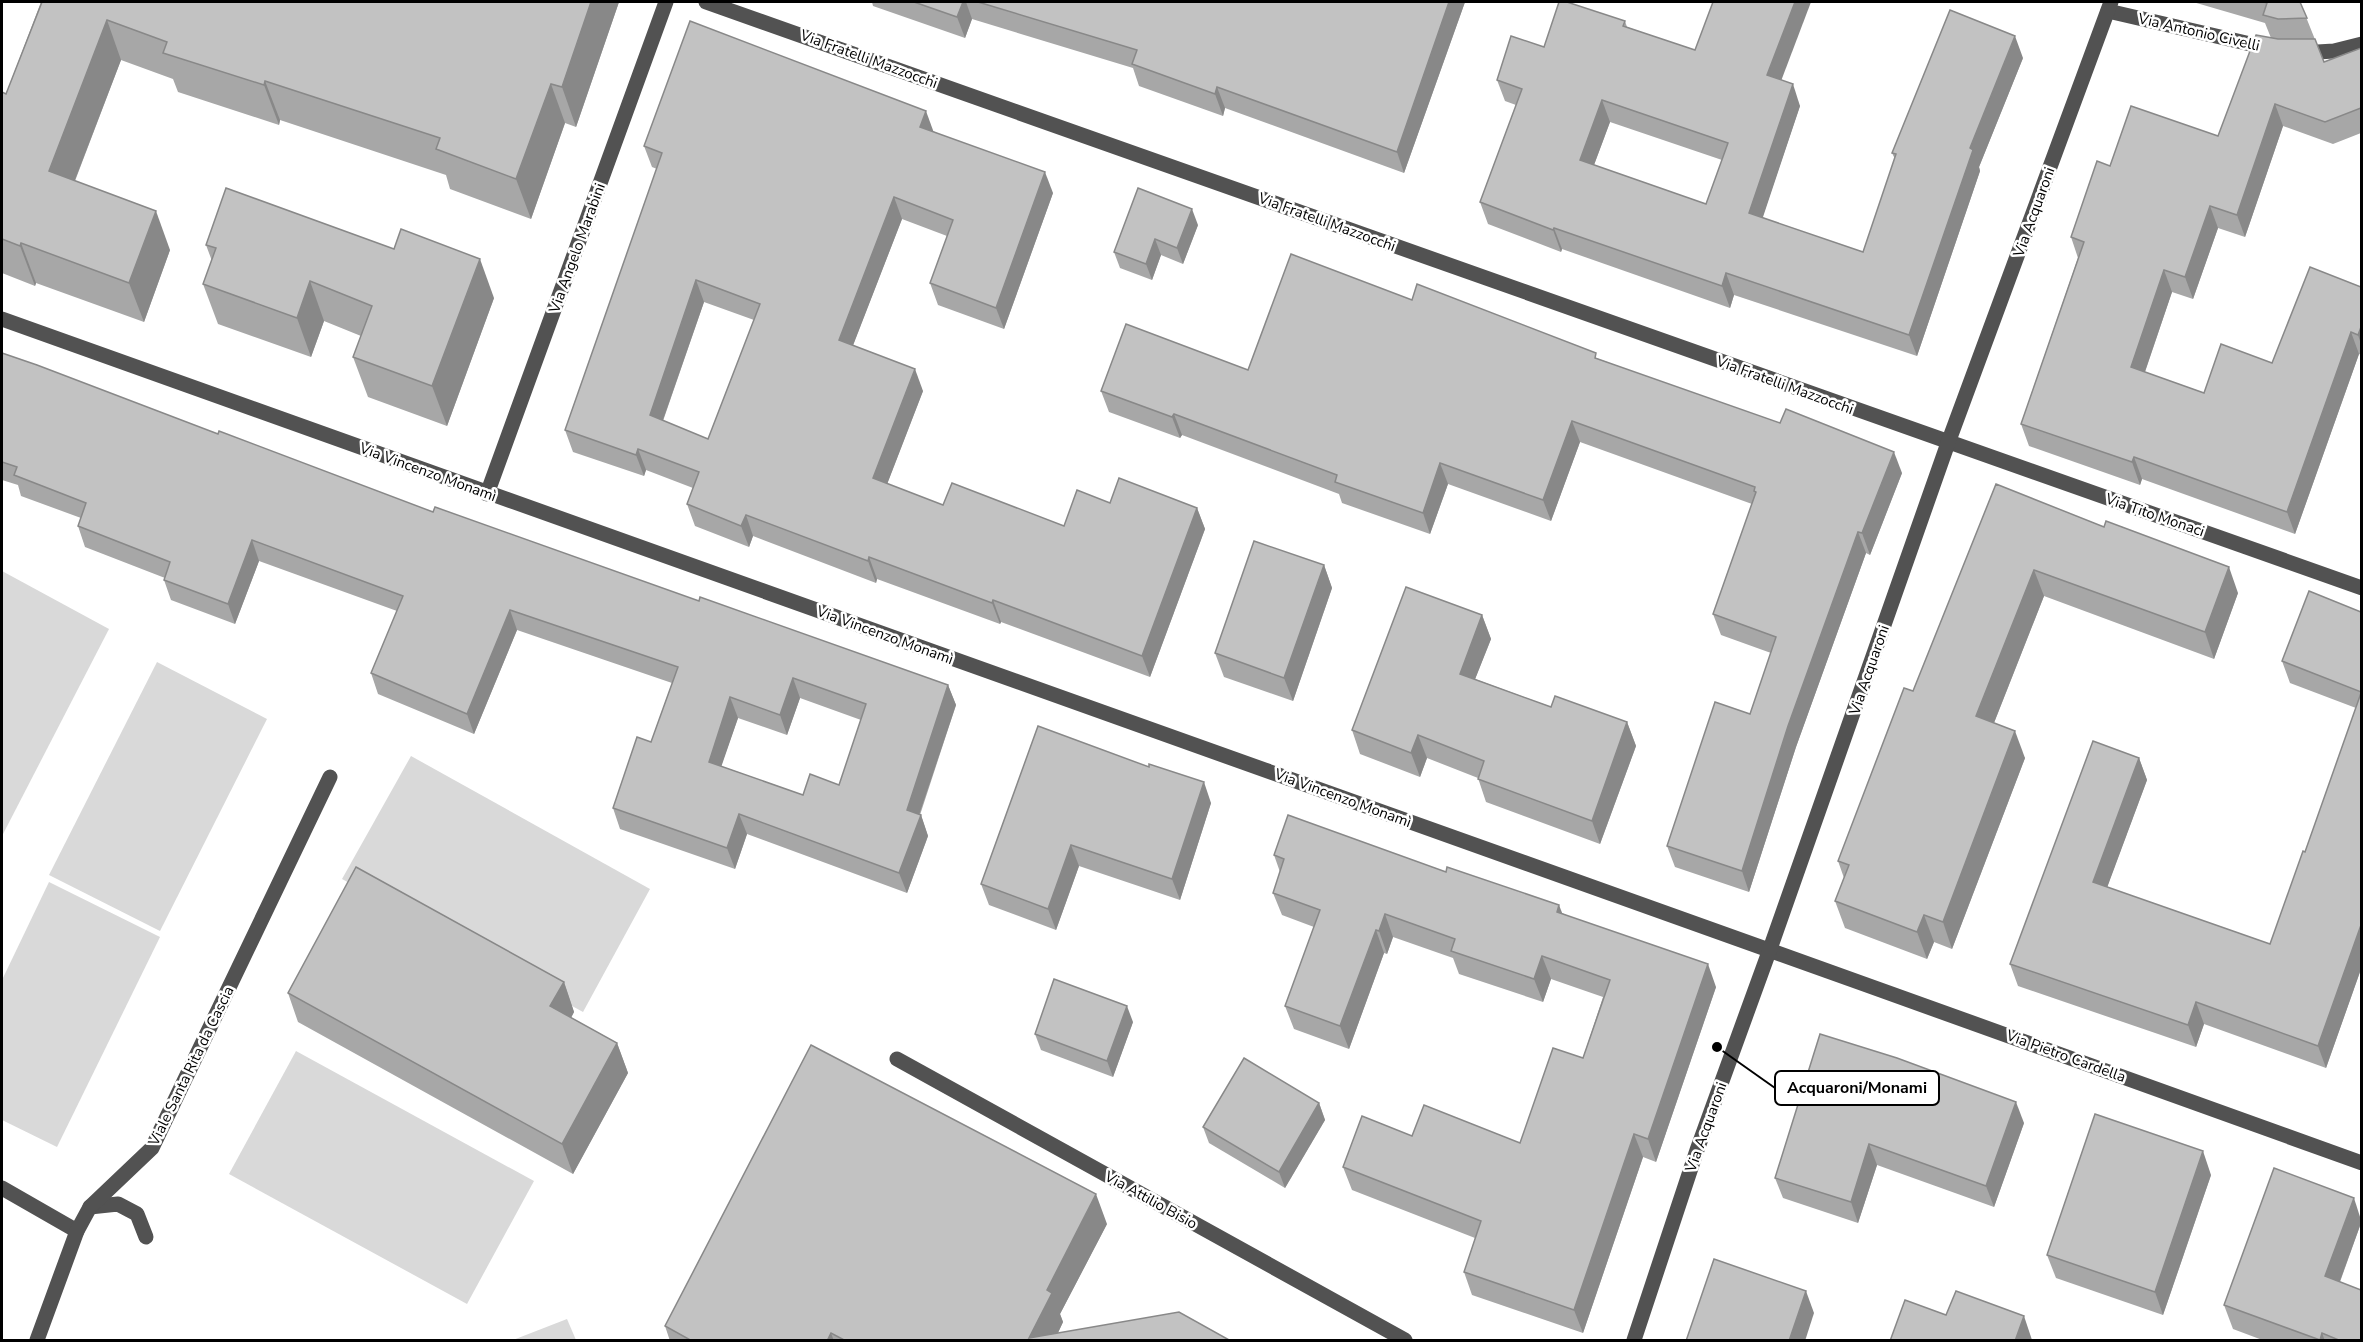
<svg xmlns="http://www.w3.org/2000/svg" width="2363" height="1342" font-family="'Nunito Sans',sans-serif">
	<rect width="100%" height="100%" fill="#fff"/>
	<g fill="#d9d9d9">
		<path d="M2,571L109,629L2,836Z"/>
		<path d="M157,662L267,719L160,931L49,875Z"/>
		<path d="M411,756L650,889L583,1012L342,879Z"/>
		<path d="M49,882L160,937L57,1147L2,1120V980Z"/>
		<path d="M296,1051L534,1181L467,1304L229,1174Z"/>
		<path d="M567,1319L576,1340H513Z"/>
	</g>
	<g fill="none" stroke-linecap="round" stroke-linejoin="round">
		<g stroke="#525252" stroke-width="15">
			<path d="M706,2L2362,588"/>
			<path d="M2108,11L2272,49"/>
			<path d="M2301,53L2334,51L2362,44"/>
			<path d="M2,319C787,602 1576,879 2362,1163"/>
			<path d="M487,494L666,2"/>
			<path d="M897,1059L1405,1340"/>
			<path d="M2,1188L77,1231"/>
			<path d="M90,1207L118,1204L137,1214L146,1237"/>
			<path d="M37,1340L77,1231L90,1207L152,1148L330,777"/>
			<path d="M1634,1340L1697,1150L1770,949L1948,443L2111,2"/>
		</g>
	</g>
	<g fill="#a7a7a7" fill-rule="evenodd">
		<path d="M41,2H619L576,127L565,123L531,219L450,189L446,175L280,120L279,125L178,92L173,79L121,60L75,181L170,250L144,322L36,283L35,286L2,273V92L6,94Z"/>
		<path d="M872,2H1465L1404,173L1225,108L1223,116L1139,86L1133,68L972,19L965,38L873,6Z"/>
		<path d="M2193,2H2300L2324,62L2361,48V133L2333,144L2283,126L2245,237L2218,228L2193,299L2172,292L2145,372L2204,393L2272,363L2361,287V355L2359,354L2295,534L2142,479L2140,485L2029,446L2021,424L2078,258L2071,237L2110,166L2218,136L2271,38L2265,23Z"/>
		<path d="M1625,21L1627,27L1781,80L1800,106L1762,218L1863,252L1895,159L1892,153L2023,58L1979,167L1980,171L1917,356L1734,295L1730,308L1562,249L1561,252L1488,224L1480,202L1516,105L1505,101L1497,80L1544,47ZM1610,122L1722,160L1706,204L1594,165Z"/>
		<path d="M933,131L1053,193L1004,329L938,305L930,283L947,236L902,219L853,345L923,391L887,484L943,505L1064,526L1110,503L1197,508L1205,529L1150,677L1001,622L1000,624L877,579L876,583L753,536L749,547L695,526L687,504L693,488L646,470L644,476L573,452L565,430L657,169L652,167L644,146ZM704,302L754,320L708,439L663,421Z"/>
		<path d="M1198,225L1183,264L1161,255L1152,280L1120,268L1114,252Z"/>
		<path d="M206,245L494,298L447,426L368,397L353,357L361,336L324,321L311,357L218,324L203,284L212,261Z"/>
		<path d="M1412,300L1599,359L1902,473L1870,555L1866,553L1796,747L1749,892L1675,867L1667,846L1750,714L1771,653L1721,635L1713,614L1752,504L1580,442L1551,521L1448,484L1430,534L1342,503L1339,494L1182,435L1180,438L1109,412L1101,391L1248,370Z"/>
		<path d="M2,353L218,434L433,512L948,685L956,705L920,815H921L928,836L907,893L747,834L735,869L620,829L613,808L651,742L672,683L517,630L474,734L378,694L371,673L397,611L259,561L235,624L171,600L164,580L165,578L85,547L78,526L81,518L21,496L18,485L2,480ZM800,698L861,720L839,785L803,795L721,766L738,718L787,735Z"/>
		<path d="M1996,484L2238,593L2214,659L2044,596L1994,723L2025,758L1952,949L1934,942L1927,959L1845,928L1835,901L1844,878L1838,861L1913,691Z"/>
		<path d="M1324,565L1332,588L1293,701L1224,677L1215,653Z"/>
		<path d="M2361,612V969L2326,1068L2204,1024L2196,1047L2018,986L2010,964L2139,758L2147,780L2107,887L2270,944L2305,852L2356,708L2290,683L2282,661Z"/>
		<path d="M1482,615L1491,639L1475,679L1551,707L1627,722L1636,746L1600,844L1486,802L1478,778L1427,758L1420,777L1360,754L1352,730Z"/>
		<path d="M1038,726L1211,803L1180,900L1079,866L1056,930L989,905L981,884Z"/>
		<path d="M1274,855L1446,872L1562,913L1716,987L1656,1162L1643,1157L1583,1333L1472,1295L1464,1272L1475,1238L1352,1190L1343,1167L1412,1136L1520,1143L1583,1058L1603,997L1551,979L1543,1002L1459,974L1453,958L1393,937L1387,954L1384,953L1349,1049L1294,1029L1285,1006L1314,927L1282,915L1273,893L1280,872Z"/>
		<path d="M564,982L574,1012L571,1018L617,1043L628,1073L573,1174L298,1022L288,993Z"/>
		<path d="M1133,1022L1113,1077L1041,1050L1035,1034Z"/>
		<path d="M1820,1034L2024,1123L1994,1207L1877,1165L1858,1223L1783,1198L1775,1178Z"/>
		<path d="M1319,1103L1325,1120L1285,1188L1209,1143L1203,1127Z"/>
		<path d="M2211,1175L2163,1315L2056,1278L2047,1255Z"/>
		<path d="M2361,1223L2340,1282L2361,1341H2265L2233,1329L2224,1305Z"/>
		<path d="M1107,1224L1060,1314L1063,1322L1058,1333L1231,1341H670L665,1326Z"/>
	</g>
	<g fill="#888">
		<path d="M591,2H619L576,127L562,87Z"/>
		<path d="M963,2H966L972,19L965,38L957,17Z"/>
		<path d="M1449,2H1465L1404,173L1397,152Z"/>
		<path d="M1795,2H1811L1775,97L1767,75Z"/>
		<path d="M107,20L121,60L63,211L49,171Z"/>
		<path d="M2015,36L2023,58L1979,167L1980,171L1917,356L1909,335L1970,148Z"/>
		<path d="M265,81L280,120L279,125L264,85Z"/>
		<path d="M551,84L565,123L531,219L516,179Z"/>
		<path d="M1793,84L1800,106L1757,235L1749,213Z"/>
		<path d="M1217,87L1225,108L1223,116L1215,94Z"/>
		<path d="M1602,100L1610,122L1588,181L1580,160Z"/>
		<path d="M2275,104L2283,126L2245,237L2237,215Z"/>
		<path d="M926,111L934,133L920,127Z"/>
		<path d="M1045,172L1053,193L1004,329L996,308Z"/>
		<path d="M894,197L902,219L847,361L839,340Z"/>
		<path d="M2210,206L2218,228L2193,299L2185,277Z"/>
		<path d="M1192,209L1198,225L1183,264L1177,248Z"/>
		<path d="M156,211L170,250L144,322L129,283Z"/>
		<path d="M1554,228L1562,249L1561,252L1553,230Z"/>
		<path d="M1155,239L1161,255L1152,280L1146,264Z"/>
		<path d="M21,243L36,283L35,286L20,246Z"/>
		<path d="M480,259L494,298L447,426L432,386Z"/>
		<path d="M2164,270L2172,292L2139,389L2131,367Z"/>
		<path d="M1726,273L1734,295L1730,308L1722,286Z"/>
		<path d="M696,280L704,302L657,437L650,415Z"/>
		<path d="M310,281L324,321L311,357L297,318Z"/>
		<path d="M2361,327V344L2358,335Z"/>
		<path d="M2351,332L2359,354L2295,534L2287,512Z"/>
		<path d="M915,369L923,391L881,500L873,478Z"/>
		<path d="M1174,414L1182,435L1180,438L1172,417Z"/>
		<path d="M1572,421L1580,442L1551,521L1543,500Z"/>
		<path d="M638,449L646,470L644,476L636,455Z"/>
		<path d="M1894,452L1902,473L1870,555L1862,533Z"/>
		<path d="M2134,457L2142,479L2140,485L2132,462Z"/>
		<path d="M1440,463L1448,484L1430,534L1423,513Z"/>
		<path d="M1197,508L1205,529L1150,677L1142,656Z"/>
		<path d="M746,515L753,536L749,547L741,526Z"/>
		<path d="M1858,532L1866,553L1796,747L1749,892L1742,871L1788,726Z"/>
		<path d="M252,540L259,561L235,624L228,604Z"/>
		<path d="M869,557L877,579L876,583L868,561Z"/>
		<path d="M1324,565L1332,588L1293,701L1284,678Z"/>
		<path d="M2229,567L2238,593L2214,659L2205,632Z"/>
		<path d="M2034,570L2044,596L1986,743L1976,716Z"/>
		<path d="M993,600L1001,622L1000,624L992,603Z"/>
		<path d="M510,610L517,630L474,734L467,714Z"/>
		<path d="M1482,615L1491,639L1468,697L1460,674Z"/>
		<path d="M793,678L800,698L787,735L780,715Z"/>
		<path d="M948,685L956,705L914,830L907,810Z"/>
		<path d="M730,697L738,718L716,782L709,762Z"/>
		<path d="M1627,722L1636,746L1600,844L1592,821Z"/>
		<path d="M2015,731L2025,758L1952,949L1943,922Z"/>
		<path d="M1418,735L1427,758L1420,777L1411,753Z"/>
		<path d="M2139,758L2147,780L2101,904L2093,882Z"/>
		<path d="M1204,782L1211,803L1180,900L1172,879Z"/>
		<path d="M739,814L747,834L735,869L727,848Z"/>
		<path d="M921,815L928,836L907,893L899,873Z"/>
		<path d="M1071,845L1079,866L1056,930L1048,909Z"/>
		<path d="M1559,905L1568,928L1557,912Z"/>
		<path d="M1385,914L1393,937L1387,954L1379,931Z"/>
		<path d="M1924,915L1934,942L1927,959L1917,932Z"/>
		<path d="M2361,925V969L2326,1068L2318,1046Z"/>
		<path d="M1376,930L1384,953L1349,1049L1340,1026Z"/>
		<path d="M1542,956L1551,979L1543,1002L1534,979Z"/>
		<path d="M1708,964L1716,987L1656,1162L1648,1139Z"/>
		<path d="M564,982L574,1012L561,1036L550,1006Z"/>
		<path d="M2196,1002L2204,1024L2196,1047L2188,1025Z"/>
		<path d="M1127,1006L1133,1022L1113,1077L1107,1061Z"/>
		<path d="M617,1043L628,1073L573,1174L562,1144Z"/>
		<path d="M2016,1102L2024,1123L1994,1207L1986,1186Z"/>
		<path d="M1319,1103L1325,1120L1285,1188L1279,1172Z"/>
		<path d="M1634,1134L1643,1157L1583,1333L1574,1310Z"/>
		<path d="M1869,1144L1877,1165L1858,1223L1851,1202Z"/>
		<path d="M2203,1151L2211,1175L2163,1315L2155,1292Z"/>
		<path d="M1096,1194L1107,1224L1060,1314L1063,1322L1054,1341L1029,1338L1047,1290Z"/>
		<path d="M2354,1198L2361,1220V1223L2333,1300L2325,1276Z"/>
		<path d="M1806,1291L1814,1313L1805,1341H1789Z"/>
		<path d="M2024,1316L2032,1340V1341H2015Z"/>
		<path d="M831,1333L834,1341H827Z"/>
		<path d="M2322,1333L2325,1341H2320Z"/>
	</g>
	<g fill="#c2c2c2" stroke="#888" stroke-width="1.5" fill-rule="evenodd">
		<path d="M42,2H591L562,87L551,84L516,179L436,149L440,138L265,81L264,85L163,53L167,42L107,20L49,171L156,211L129,283L21,243L20,246L2,239V92L6,94Z"/>
		<path d="M914,2H963L957,17Z"/>
		<path d="M978,2H1449L1397,152L1217,87L1215,94L1132,64L1137,50Z"/>
		<path d="M1559,2H1567L1625,21L1623,26L1695,50L1713,2H1795L1767,75L1793,84L1749,213L1863,252L1896,154L1892,153L1950,10L2015,36L1970,148L1973,150L1909,335L1726,273L1722,286L1554,228L1553,230L1480,202L1522,89L1497,80L1511,36L1544,47ZM1602,100L1728,143L1706,204L1580,160Z"/>
		<path d="M2264,2H2300L2307,18L2278,19L2263,15L2267,3Z"/>
		<path d="M690,21L926,111L920,127L1045,172L996,308L930,283L953,220L894,197L839,340L915,369L873,478L943,505L952,483L1064,526L1077,490L1110,503L1119,478L1197,508L1142,656L993,600L992,603L869,557L868,561L746,515L741,526L687,504L699,472L638,449L636,455L565,430L662,153L644,146ZM696,280L760,304L708,439L650,415Z"/>
		<path d="M2256,35L2278,39H2315L2324,62L2361,48V108L2325,122L2275,104L2237,215L2210,206L2185,277L2164,270L2131,367L2204,393L2221,344L2272,363L2310,267L2361,287V327L2358,335L2351,332L2287,512L2134,457L2132,462L2021,424L2084,242L2071,237L2097,161L2110,166L2131,106L2218,136Z"/>
		<path d="M226,188L394,249L401,229L480,259L432,386L353,357L372,306L310,281L297,318L203,284L216,248L206,245Z"/>
		<path d="M1138,188L1192,209L1177,248L1155,239L1146,264L1114,252Z"/>
		<path d="M1291,254L1412,300L1417,284L1596,353L1595,358L1780,423L1786,409L1894,452L1862,533L1858,532L1788,726L1742,871L1667,846L1715,702L1750,714L1776,637L1713,614L1756,492L1754,491L1755,487L1572,421L1543,500L1440,463L1423,513L1335,482L1337,475L1174,414L1172,417L1101,391L1126,324L1248,370Z"/>
		<path d="M2,353L37,365L218,434L219,431L433,512L435,507L699,601L700,597L948,685L907,810L921,815L899,873L739,814L727,848L613,808L637,737L651,742L678,667L510,610L467,714L371,673L403,596L252,540L228,604L164,580L170,562L78,526L86,503L14,475L17,467L2,462ZM793,678L866,704L839,785L810,774L803,795L709,762L730,697L780,715Z"/>
		<path d="M1996,484L2104,527L2106,521L2229,567L2205,632L2034,570L1976,716L2015,731L1943,922L1924,915L1917,932L1835,901L1849,865L1838,861L1904,688L1913,691Z"/>
		<path d="M1254,541L1324,565L1284,678L1215,653Z"/>
		<path d="M1406,587L1482,615L1460,674L1551,707L1555,696L1627,722L1592,821L1478,779L1484,761L1418,735L1411,753L1352,730Z"/>
		<path d="M2309,591L2361,612V692L2282,661Z"/>
		<path d="M2361,693V925L2318,1046L2196,1002L2188,1025L2010,964L2093,741L2139,758L2093,882L2270,944L2303,851L2305,852Z"/>
		<path d="M1038,726L1149,767V764L1204,782L1172,879L1071,845L1048,909L981,884Z"/>
		<path d="M1288,815L1446,872L1447,867L1559,905L1557,912L1708,964L1648,1139L1634,1134L1574,1310L1464,1272L1481,1221L1343,1167L1362,1116L1412,1136L1424,1105L1520,1143L1553,1048L1583,1058L1610,980L1542,956L1534,979L1451,951L1455,939L1385,914L1379,931L1376,930L1340,1026L1285,1006L1320,910L1273,893L1284,859L1274,855Z"/>
		<path d="M356,867L564,982L550,1006L617,1043L562,1144L288,993Z"/>
		<path d="M1054,979L1127,1006L1107,1061L1035,1034Z"/>
		<path d="M1820,1034L1897,1058L2016,1102L1986,1186L1869,1144L1851,1202L1775,1178Z"/>
		<path d="M811,1045L1096,1194L1047,1290L1052,1293L1029,1338L1179,1312L1231,1341H846L831,1333L827,1341H692L665,1326Z"/>
		<path d="M1244,1058L1319,1103L1279,1172L1203,1127Z"/>
		<path d="M2095,1114L2203,1151L2155,1292L2047,1255Z"/>
		<path d="M2274,1168L2354,1198L2325,1276L2361,1290V1341H2341L2322,1333L2320,1340L2224,1305Z"/>
		<path d="M1714,1259L1806,1291L1789,1341H1686Z"/>
		<path d="M1956,1291L2024,1316L2015,1341H1890L1905,1300L1946,1315Z"/>
	</g>
	<g text-anchor="middle" dominant-baseline="central" stroke-width="5" stroke-linejoin="round" paint-order="stroke">
		<g font-size="15" fill="#000" stroke="#fff">
			<text transform="translate(2199 32) rotate(13)">Via Antonio Civelli</text>
			<text transform="translate(869 59) rotate(20)">Via Fratelli Mazzocchi</text>
			<text transform="translate(2034 212) rotate(-70)">Via Acquaroni</text>
			<text transform="translate(1327 222) rotate(20)">Via Fratelli Mazzocchi</text>
			<text transform="translate(577 248) rotate(-70)">Via Angelo Marabini</text>
			<text transform="translate(1785 385) rotate(20)">Via Fratelli Mazzocchi</text>
			<text transform="translate(428 472) rotate(20)">Via Vincenzo Monamì</text>
			<text transform="translate(2155 515) rotate(19)">Via Tito Monaci</text>
			<text transform="translate(885 635) rotate(20)">Via Vincenzo Monamì</text>
			<text transform="translate(1869 670) rotate(-71)">Via Acquaroni</text>
			<text transform="translate(1343 798) rotate(20)">Via Vincenzo Monamì</text>
			<text transform="translate(2066 1056) rotate(20)">Via Pietro Cardella</text>
			<text transform="translate(191 1066) rotate(-64)">Viale Santa Rita da Cascia</text>
			<text transform="translate(1706 1127) rotate(-70)">Via Acquaroni</text>
			<text transform="translate(1151 1200) rotate(29)">Via Attilio Bisio</text>
		</g>
	</g>
	<path fill="none" stroke="#000" stroke-width="2" d="M1717 1047L1775 1088"/>
	<circle fill="#000" stroke="#fff" stroke-width="2" cx="1717" cy="1047" r="6"/>
	<rect fill="#fff" stroke="#000" stroke-width="2" x="1775" y="1071" width="164" height="34" rx="6"/>
	<g font-size="16" text-anchor="middle" font-weight="bold" fill="#000">
		<text x="1857" y="1093">Acquaroni/Monami</text>
	</g>
	<rect width="2363" height="1342" fill="none" stroke="#000000" stroke-width="6"/>
</svg>
